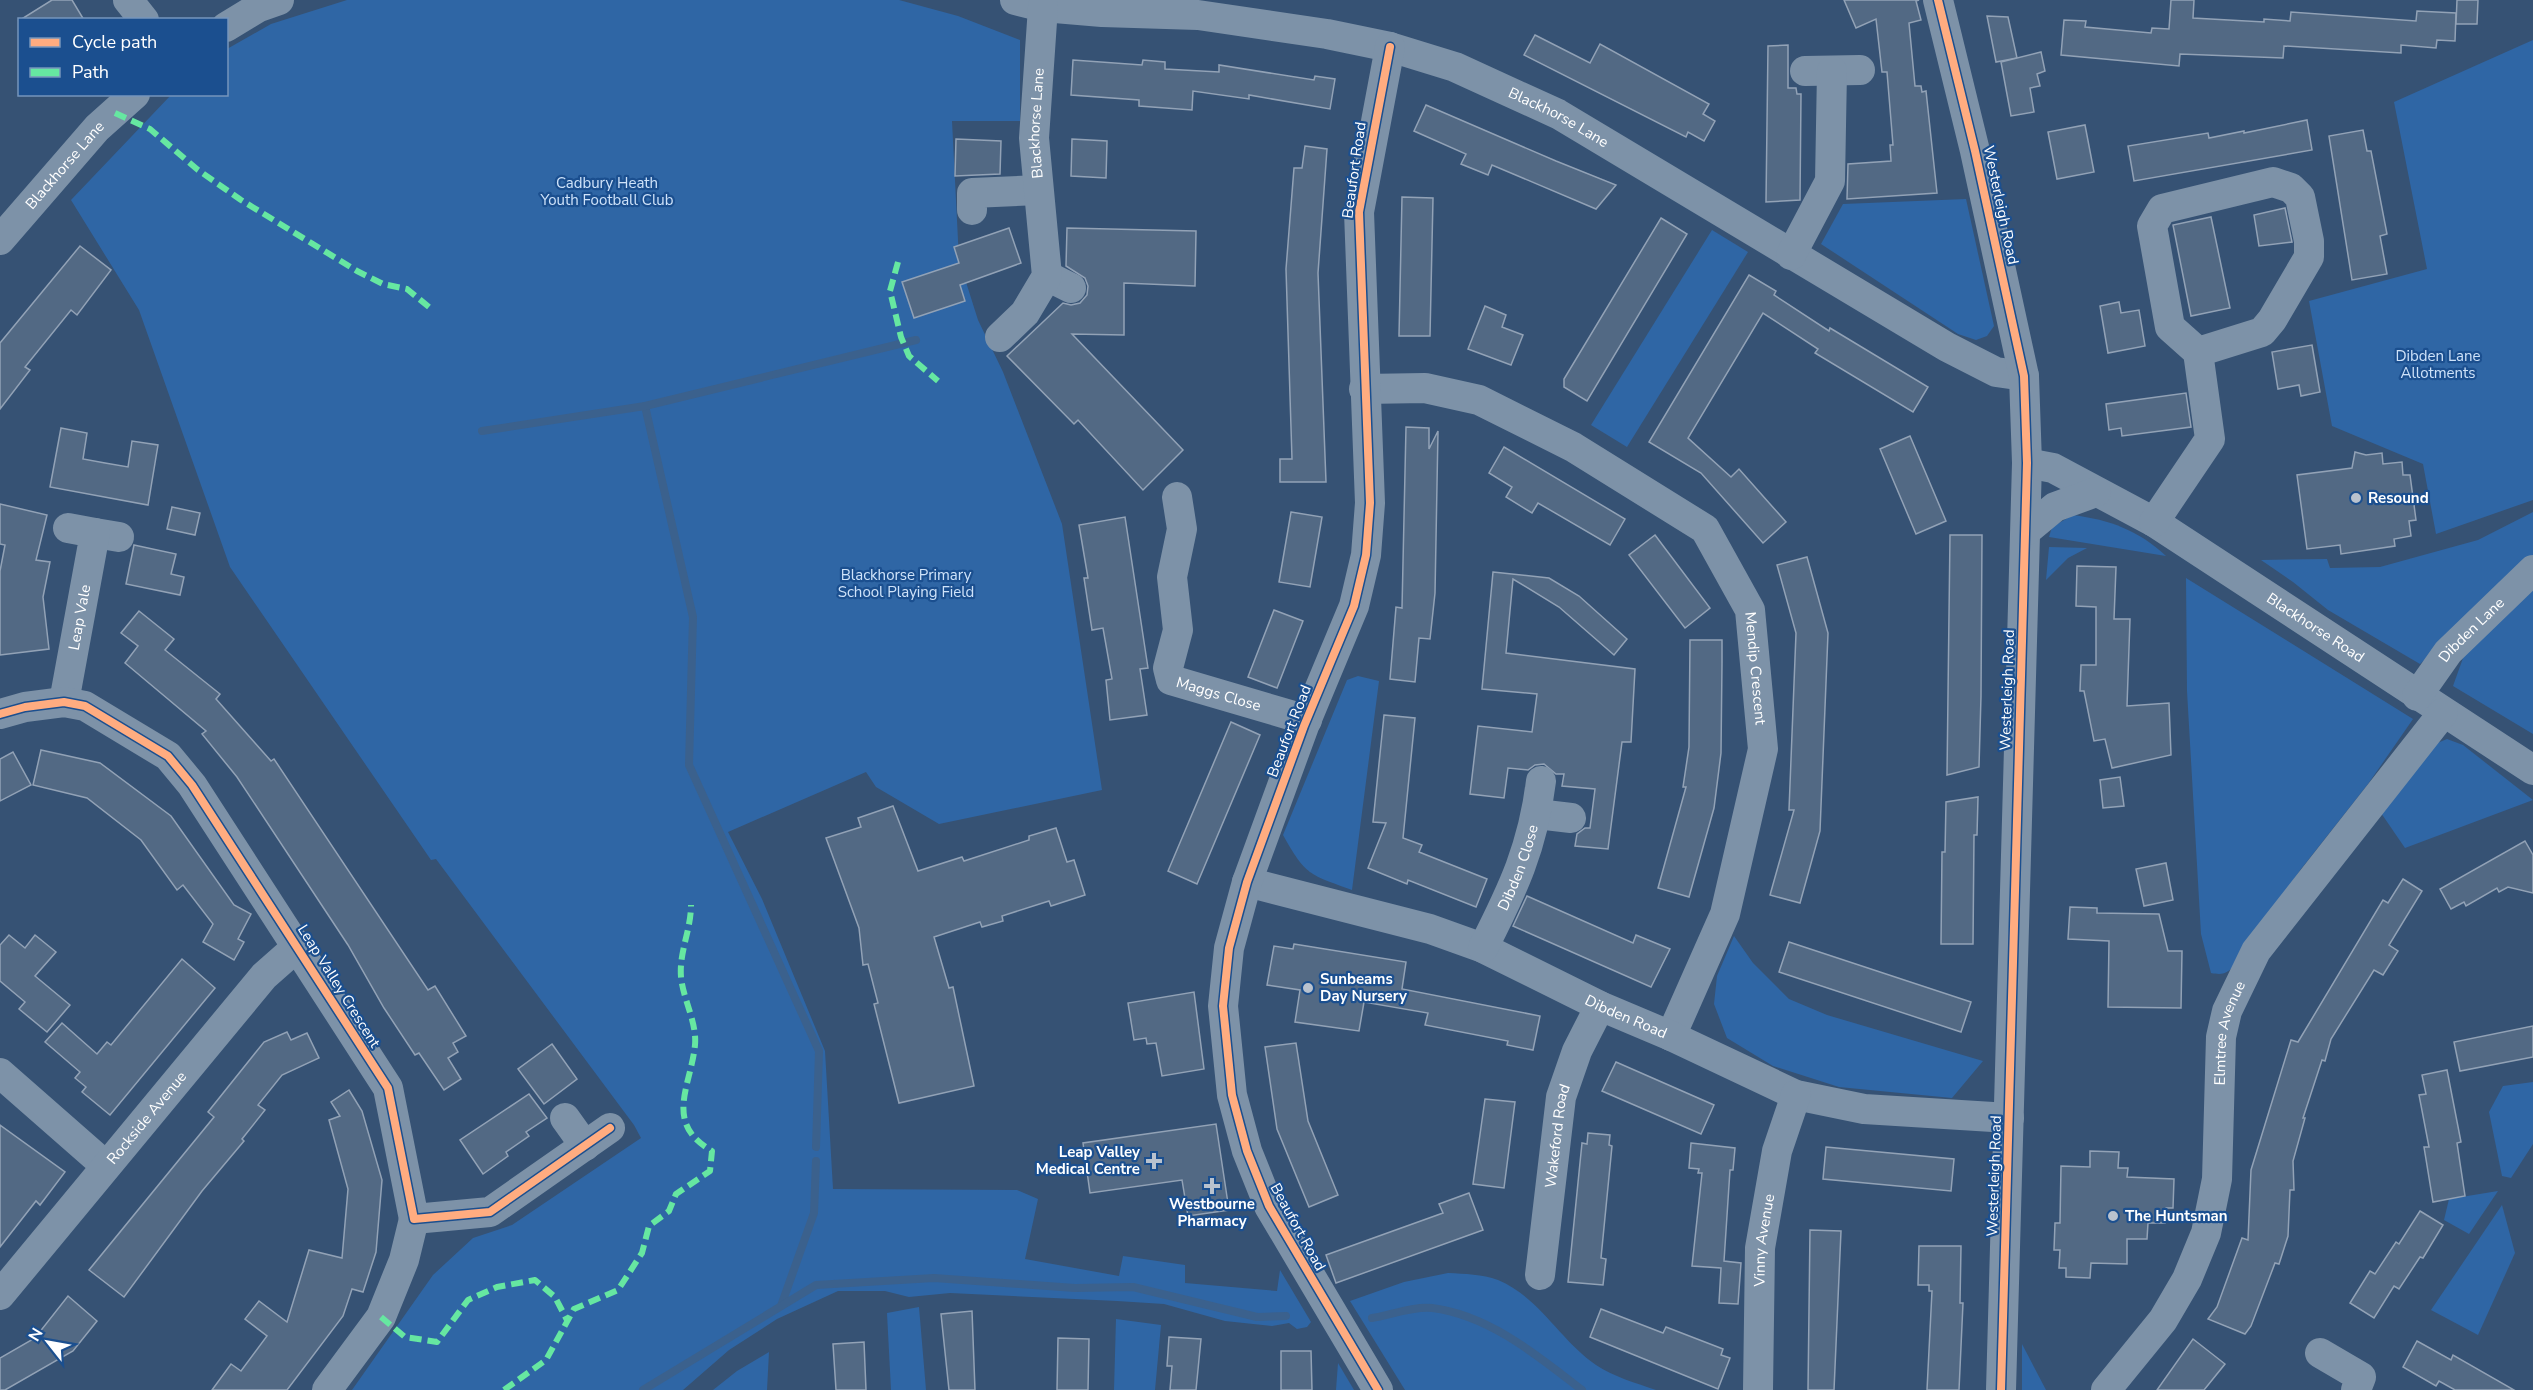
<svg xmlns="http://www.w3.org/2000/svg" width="2533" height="1390" font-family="'Nunito Sans',sans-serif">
	<rect width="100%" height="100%" fill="#365274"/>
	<g fill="#2f66a5">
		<path d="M347,0H899L958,16L1020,40V121H952L959,260L978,320L1003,372L1062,524L1102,790L939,824L876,787L866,772L728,832L762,899L825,1051L833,1189L1017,1190L1038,1199L1025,1259L1119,1276L1123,1256L1185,1265V1283L1277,1291L1280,1270L1311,1322L1307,1327L1297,1329L1289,1323L1272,1326L1225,1321L1164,1304L1117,1301L950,1293L909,1297L885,1291H838L777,1319L729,1350L683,1390H352L433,1275L473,1238L512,1225L641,1138L634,1125L436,859L431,860L230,567L139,310L71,200L171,95L226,94L227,49L271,24Z"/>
		<path d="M2533,40V500L2436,534L2423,464L2332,426L2309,301L2427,269L2394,102Z"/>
		<path d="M1966,199L1994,326L1987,336L1976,340L1958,334L1821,244L1843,204Z"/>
		<path d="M1712,230L1748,252L1627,447L1591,425Z"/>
		<path d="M2533,512V563L2420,664L2328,610L2293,582L2261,560L2327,559L2330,568L2380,567L2478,540Z"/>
		<path d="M2073,515C2110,520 2138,530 2166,556L2049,537L2052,527Z"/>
		<path d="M2049,547L2087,548L2068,558L2046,580Z"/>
		<path d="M2186,578L2413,719L2368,784L2301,869L2233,967C2226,974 2222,975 2211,973L2201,934L2187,691Z"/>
		<path d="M2533,584V734L2453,686L2467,647Z"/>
		<path d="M1358,676L1379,681L1352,890C1309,874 1306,876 1283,835L1347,680Z"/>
		<path d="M2447,739L2463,745L2533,800L2405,848L2381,813L2435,744Z"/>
		<path d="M1734,936L1753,963L1789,999L1827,1015L1983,1061L1952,1098L1839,1087L1773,1066L1727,1038L1714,1004L1717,976Z"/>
		<path d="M2533,1082V1144L2511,1178L2502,1176L2489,1112L2503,1086Z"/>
		<path d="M2498,1191L2469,1234L2444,1220L2449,1199Z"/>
		<path d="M2502,1205L2515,1253L2478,1335L2431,1310Z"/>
		<path d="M1448,1273C1465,1274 1482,1274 1498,1280C1539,1297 1560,1340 1596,1365C1614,1377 1636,1383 1656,1390H1405L1350,1301L1404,1282Z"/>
		<path d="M919,1307L926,1390H891L887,1313Z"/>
		<path d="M1116,1319L1161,1325L1155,1390H1114Z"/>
		<path d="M2022,1344L2046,1390H2022Z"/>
		<path d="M769,1352L767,1390H713L737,1371Z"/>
		<path d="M1338,1363L1354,1390H1336Z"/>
	</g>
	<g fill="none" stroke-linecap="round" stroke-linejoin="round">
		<g stroke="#3b618d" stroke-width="8">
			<path d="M645,406L693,617L689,765L819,1051L816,1147"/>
			<path d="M482,431L645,406L916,340"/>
			<path d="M781,1306L814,1213L816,1161"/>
			<path d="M1372,1318C1390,1315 1414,1306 1432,1308C1489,1315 1538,1356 1582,1390"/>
			<path d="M643,1390L816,1285L934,1278L1075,1288L1133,1287L1257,1317L1286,1316"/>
		</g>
	</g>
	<g fill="#526984" stroke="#92a2b6" stroke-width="1.5">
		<path d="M52,0H72L84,20H20Z"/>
		<path d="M1844,0H1919L1916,1L1921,20L1909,23L1915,86H1921L1922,92L1926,91L1937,193L1847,199L1848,164L1891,161L1890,145H1893L1887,72H1882L1876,19L1856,28Z"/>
		<path d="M2171,0H2194L2193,18L2264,22V19L2290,21L2291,12L2416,21L2417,11L2456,13L2455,41L2437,40L2436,48L2401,45V53L2284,46L2283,58L2180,54L2179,66L2061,55L2064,20L2086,21L2085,27L2151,33L2152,28L2169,29Z"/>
		<path d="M2457,0H2478L2477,24H2456Z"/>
		<path d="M1987,16L2008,17L2017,58L1996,62Z"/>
		<path d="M1535,35L1590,63L1600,44L1709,104L1703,114L1715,121L1704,141L1688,132L1686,137L1524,55Z"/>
		<path d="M1788,45V88H1796L1797,94H1801L1800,200L1766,202L1768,46Z"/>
		<path d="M2041,52L2045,71L2037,74L2040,86L2030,88L2034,112L2011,116L2001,62Z"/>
		<path d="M1073,60L1142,65L1143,60L1165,62V69L1219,72V65L1314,80L1315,76L1335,79L1330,109L1249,95V99L1193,91L1192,110L1139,106V100L1071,95Z"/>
		<path d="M1426,105L1556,161L1616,185L1596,209L1492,165L1488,175L1461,164L1466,154L1414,131Z"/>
		<path d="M2307,120L2312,150L2134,181L2128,146L2208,133L2209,138L2244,131V133Z"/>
		<path d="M2085,125L2094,172L2057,179L2048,132Z"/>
		<path d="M2363,130L2367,151H2371L2387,234L2380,236L2387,274L2352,280L2329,136Z"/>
		<path d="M956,139L1001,141L1000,174L955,176Z"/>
		<path d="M1072,139L1107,141L1106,178L1071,176Z"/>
		<path d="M1305,146L1327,149L1318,273L1326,482H1280V459H1292L1286,269L1294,168H1302Z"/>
		<path d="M1402,197L1433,198L1430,336H1399Z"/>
		<path d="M2285,208L2292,242L2259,246L2254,215Z"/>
		<path d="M2211,217L2230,308L2191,316L2173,225Z"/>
		<path d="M1661,218L1687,234L1587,401L1564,387V379Z"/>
		<path d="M1009,228L1021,263L960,285L965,301L914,318L902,282L959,263L954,247Z"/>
		<path d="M1067,228L1196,231L1195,286L1124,283V335L1072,334L1183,450L1143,490L1078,420L1074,424L1007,356L1063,303L1071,305L1080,303L1087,295L1088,286L1085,278L1066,266Z"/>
		<path d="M80,246L111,270L77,315L71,310L25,367L30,370L0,409V343Z"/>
		<path d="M1749,275L1776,291L1774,295L1829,331L1830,328L1928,387L1913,412L1815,353L1818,349L1763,313L1688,438L1731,477L1739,469L1786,522L1763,543L1701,473L1649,442Z"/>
		<path d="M2119,302L2121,313L2139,310L2145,346L2108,353L2100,306Z"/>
		<path d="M1485,306L1506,315L1502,327L1523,335L1511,365L1468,349Z"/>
		<path d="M2312,345L2320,392L2301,396L2299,385L2278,389L2272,352Z"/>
		<path d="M2186,393L2191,427L2122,436L2121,428L2109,430L2106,404Z"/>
		<path d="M1406,427L1429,428V449L1438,431L1435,593L1430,639L1419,638L1415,682L1390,679L1396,607L1402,608Z"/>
		<path d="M61,428L87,433L83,459L105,463L128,467L132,441L158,445L148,505L50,487Z"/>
		<path d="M1910,436L1946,521L1916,534L1880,449Z"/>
		<path d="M1504,447L1625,519L1610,545L1538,503L1532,513L1506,497L1512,487L1489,473Z"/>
		<path d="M2355,452L2366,455L2382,453L2383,464L2402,462L2403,475H2410L2416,520L2409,521L2411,536L2394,539L2395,546L2341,554L2340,545L2307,549L2297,475L2352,468Z"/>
		<path d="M0,504L47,515L36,560L50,562L43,597L49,649L0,655V571L5,545L0,544Z"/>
		<path d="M172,507L200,513L195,535L167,529Z"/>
		<path d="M1291,512L1322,517L1310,587L1279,582Z"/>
		<path d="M1125,517L1148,668L1140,669L1147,715L1110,720L1106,680L1112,679L1103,628L1092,630L1084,578H1088L1079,525Z"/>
		<path d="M1655,535L1710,608L1685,628L1629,555Z"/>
		<path d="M1950,535H1982L1981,696L1979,767L1947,775Z"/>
		<path d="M134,545L176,554L171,574L184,577L180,595L126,584Z"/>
		<path d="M1807,557L1828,633L1820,831L1800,903L1770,895L1794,810H1789L1796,633L1777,565Z"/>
		<path d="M2077,566L2116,567L2114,619H2130L2127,706L2169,703L2171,755L2112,768L2105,739L2094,741L2084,691H2080L2081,665H2096V607L2076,606Z"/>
		<path d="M1493,572L1549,578L1579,596L1627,639L1614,655L1559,607L1513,579L1506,653L1635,669L1631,742H1622L1608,849L1575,846L1577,834L1585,828H1590L1595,789L1562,786L1564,774H1556L1544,764L1535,765L1528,770L1508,768L1504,798L1470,794L1478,726L1532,732L1537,694L1482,689Z"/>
		<path d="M1274,610L1303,621L1277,688L1248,677Z"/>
		<path d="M139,611L174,639L165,650L220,694L216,699L271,761L274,759L428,990L435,986L466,1036L453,1043L458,1052L448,1058L461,1079L444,1090L419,1053L415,1055L384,1008L348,945L237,777L202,734L206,731L125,663L138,646L121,633Z"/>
		<path d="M1690,640H1722V663L1721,753L1714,808L1689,897L1658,888L1686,787H1683L1689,747Z"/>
		<path d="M1384,715L1415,718L1403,838L1422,845L1419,852L1487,879L1476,907L1408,880L1407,884L1368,868L1386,823L1373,822Z"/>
		<path d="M1231,722L1260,735L1197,884L1168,871Z"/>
		<path d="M41,750L100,763L171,816L234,905L251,914L238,939L244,942L234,960L203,942L213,924L183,885L177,890L141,840L87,798L33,785Z"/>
		<path d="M13,752L31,785L0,801V759Z"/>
		<path d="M2120,777L2124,806L2103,808L2100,780Z"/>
		<path d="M1978,797L1977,835H1974L1973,944H1941L1942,852H1945L1946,802Z"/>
		<path d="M893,806L918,871L962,857L964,861L1029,840V836L1056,828L1067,862L1074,860L1085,895L1051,906L1049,901L1002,916L1003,921L982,927L980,922L934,937L949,988L953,987L974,1086L899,1103L874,1004L878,1003L868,964L863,965L859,928L826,838L861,827L858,818Z"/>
		<path d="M2525,841L2533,855V893L2508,887L2499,892L2497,888L2466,906L2464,902L2451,909L2440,889Z"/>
		<path d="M2166,863L2173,900L2144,906L2136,869Z"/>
		<path d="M2403,879L2422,891L2389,945L2398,951L2383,975L2374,970L2331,1039L2325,1061L2322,1060L2303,1118H2305L2293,1161L2294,1190H2290L2288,1236L2279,1264L2275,1263L2251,1326L2245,1334L2208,1319L2217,1307L2242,1238L2248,1240L2251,1170L2291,1040L2298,1042L2383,900L2388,903Z"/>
		<path d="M1527,896L1633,943L1636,935L1670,949L1651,987L1513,926Z"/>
		<path d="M2070,907L2097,908V913L2159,914L2168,951H2182L2181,1008L2108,1007L2109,941L2068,939Z"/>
		<path d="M9,935L25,948L35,935L56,952L35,976L70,1005L47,1032L19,1009L25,1002L0,981V945Z"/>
		<path d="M1789,942L1971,1002L1961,1032L1779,972Z"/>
		<path d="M1294,944L1406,962L1402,989L1540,1016L1533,1050L1507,1045L1508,1041L1425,1025L1428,1013L1364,1002L1359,1031L1295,1022L1300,990L1267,985L1274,946L1293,949Z"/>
		<path d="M182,959L215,988L110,1115L82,1092L86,1087L75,1078L80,1072L45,1042L62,1023L97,1054L107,1042L111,1045Z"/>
		<path d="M1194,992L1204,1069L1162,1076L1156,1043L1147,1044L1146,1038L1134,1040L1128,1003Z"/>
		<path d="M2533,1026V1057L2460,1071L2454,1042Z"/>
		<path d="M287,1032L291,1040L307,1033L319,1058L282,1075L258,1105L265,1110L242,1139L244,1141L202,1191L124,1297L89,1270L214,1117L208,1112L264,1042Z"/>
		<path d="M1296,1043L1308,1121L1338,1195L1309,1207L1277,1129L1265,1047Z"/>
		<path d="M552,1044L577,1079L544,1104L518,1069Z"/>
		<path d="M1616,1062L1714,1105L1701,1134L1602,1091Z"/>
		<path d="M2447,1070L2461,1142L2457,1143L2465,1196L2433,1202L2424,1147H2429L2419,1095L2426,1094L2422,1075Z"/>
		<path d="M349,1090L362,1111L382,1180L376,1252L363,1292L352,1289L343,1316L287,1390H212L231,1364L241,1371L267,1336L245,1319L259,1301L287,1322L309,1250L342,1258L348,1189L329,1120L340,1116L331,1102Z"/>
		<path d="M529,1094L547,1118L526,1132L529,1136L506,1152L508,1156L483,1174L460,1140Z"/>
		<path d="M1485,1099L1515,1102L1504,1188L1473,1184Z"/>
		<path d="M1216,1124L1229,1210L1188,1216L1182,1180L1090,1193L1083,1143Z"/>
		<path d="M0,1125L65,1172L40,1205L36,1201L0,1247Z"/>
		<path d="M1588,1133L1610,1135L1609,1145L1612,1146L1601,1258L1606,1259L1603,1285L1568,1282L1582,1143L1587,1144Z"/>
		<path d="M1691,1143L1735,1148L1733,1170H1730L1724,1261L1741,1263L1738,1304L1719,1303L1721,1268L1692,1266L1702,1173H1698L1699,1169L1689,1168Z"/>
		<path d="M1826,1147L1954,1159L1951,1191L1823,1179Z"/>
		<path d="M2090,1151L2119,1152L2118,1168H2128L2127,1177L2174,1179L2173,1208H2166L2165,1223H2148L2147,1239H2127V1264L2091,1263L2090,1278L2066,1277V1268H2059L2060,1250H2054L2055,1223H2060L2061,1166L2090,1167Z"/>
		<path d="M1469,1193L1483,1230L1336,1283L1326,1255L1443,1213L1439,1204Z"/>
		<path d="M2420,1211L2443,1225L2423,1258L2420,1257L2399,1289L2394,1286L2374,1318L2350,1303L2370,1271L2375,1274L2396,1242L2399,1244Z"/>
		<path d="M1810,1230L1841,1231L1834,1390H1808Z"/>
		<path d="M1919,1246H1961L1960,1303H1963L1959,1390H1927L1932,1291H1929V1285H1918Z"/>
		<path d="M68,1296L97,1321L73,1351L5,1390H0V1358L35,1338Z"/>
		<path d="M1601,1309L1663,1333L1666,1327L1723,1349L1721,1355L1730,1358L1718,1389L1590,1337Z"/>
		<path d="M972,1311L975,1390H949L941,1314Z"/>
		<path d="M1169,1337L1201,1339L1196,1390H1170L1172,1366H1167Z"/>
		<path d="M1058,1338L1089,1339L1088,1390H1057Z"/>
		<path d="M2193,1339L2225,1364L2204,1390H2157Z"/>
		<path d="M2417,1341L2451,1360L2453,1355L2514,1390H2455L2439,1381L2436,1386L2403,1367Z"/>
		<path d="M864,1342L866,1390H836L833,1344Z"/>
		<path d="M1281,1351H1311L1312,1390H1281Z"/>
	</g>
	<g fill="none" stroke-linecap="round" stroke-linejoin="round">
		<g stroke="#7d92a8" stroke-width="30">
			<path d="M128,0L144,20"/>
			<path id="s1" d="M1015,0L1043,7L1102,12L1198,15L1327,34L1390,47L1455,67L1558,114L1947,347L1996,372L2024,376"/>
			<path d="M1938,0L1975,151L2024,376L2027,463L2001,1390"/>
			<path d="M226,27L259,7L279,0"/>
			<path d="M1805,71L1860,70"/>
			<path d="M972,210V193L1038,190"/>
			<path id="s2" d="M0,240L97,128L135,94"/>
			<path d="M1791,255L1830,181L1832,71"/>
			<path d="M1047,276L1071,288"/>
			<path id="s3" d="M1000,337L1025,313L1047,276L1034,138L1043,7"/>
			<path id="s4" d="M1364,389L1425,388L1479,400L1573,447L1705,529L1750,610L1763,749L1725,914L1671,1036"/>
			<path id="s5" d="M2027,463L2053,468L2154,522L2533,770"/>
			<path id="s6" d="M1177,497L1182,529L1172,577L1178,630L1168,668L1171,680L1307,720"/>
			<path d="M2154,522L2210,439L2198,352L2170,327L2152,226L2162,209L2273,182L2291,188L2300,197L2309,241V257L2272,320L2262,332L2198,352"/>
			<path d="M2026,531L2055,507L2096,492"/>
			<path d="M95,533L119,537"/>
			<path id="s7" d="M2417,696L2448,652L2533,570"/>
			<path id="s8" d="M64,702L95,533L68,528"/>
			<path d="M0,714L25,707L64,702L85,706L168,756L192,785L388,1088L414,1219L490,1212L610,1128"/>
			<path d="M1537,814L1571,818"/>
			<path id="s9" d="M1247,882L1430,929L1483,948L1600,1006L1671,1036L1796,1095L1864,1109L2009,1118"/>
			<path id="s10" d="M1483,948C1513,889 1533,847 1541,781"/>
			<path d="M0,1073L106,1166"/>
			<path d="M565,1118L585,1146"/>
			<path id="s11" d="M1540,1275L1561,1097L1577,1051L1600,1006"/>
			<path id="s12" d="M0,1295L264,976L298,946"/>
			<path d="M2320,1353L2361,1377L2356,1390"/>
			<path d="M327,1390L381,1317L404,1260L414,1219"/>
			<path d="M1378,1390L1269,1206L1247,1151L1232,1095L1223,1006L1229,948L1247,882L1304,726L1354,606L1366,555L1370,503L1359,212L1390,47"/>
			<path id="s13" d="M1758,1390L1760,1248L1777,1151L1796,1095"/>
			<path id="s14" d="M2106,1390L2163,1320L2187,1279L2206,1233L2217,1179L2221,1037L2227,1011L2256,951L2443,713"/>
		</g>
		<g stroke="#66e7a1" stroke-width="6" stroke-dasharray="12 6" stroke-linecap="butt">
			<path d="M115,113L150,129L198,170L241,200L357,271L383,284L407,289L429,307"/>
			<path d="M898,262L890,291L901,337L909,356L938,381"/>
			<path d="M381,1317L405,1337L437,1342L468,1300L497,1287L535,1280L555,1297L567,1320"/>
			<path d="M504,1390L546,1360L574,1309L618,1290L642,1253L649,1226L669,1211L676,1194L710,1171L712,1151C663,1123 691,1086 695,1045C697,1022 683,999 681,977C679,952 691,930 691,905"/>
		</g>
		<defs>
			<g id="cycleway">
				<path d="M1938,0L1975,151L2024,376L2027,463L2001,1390"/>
				<path d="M0,714L25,707L64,702L85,706L168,756L192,785L388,1088L414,1219L490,1212L610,1128"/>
				<path d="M1378,1390L1269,1206L1247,1151L1232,1095L1223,1006L1229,948L1247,882L1304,726L1354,606L1366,555L1370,503L1359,212L1390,47"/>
			</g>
		</defs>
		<use href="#cycleway" stroke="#1b4f8f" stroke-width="11"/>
		<use href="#cycleway" stroke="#ffac80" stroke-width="8"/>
	</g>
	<g fill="#b9c2ce" stroke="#1b4f8f" stroke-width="2">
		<circle cx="2356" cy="498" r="6"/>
		<circle cx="1308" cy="988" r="6"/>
		<path d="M1151 1152h6v6h6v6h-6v6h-6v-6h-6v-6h6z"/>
		<path d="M1209 1177h6v6h6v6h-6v6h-6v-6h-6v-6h6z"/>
		<circle cx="2113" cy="1216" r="6"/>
	</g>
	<g text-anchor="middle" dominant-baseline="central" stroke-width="4.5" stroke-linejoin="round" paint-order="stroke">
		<g font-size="15" fill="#fff" stroke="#1b4f8f">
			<text stroke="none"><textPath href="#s1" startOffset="562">Blackhorse Lane</textPath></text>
			<text stroke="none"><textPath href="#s3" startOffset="231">Blackhorse Lane</textPath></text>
			<text stroke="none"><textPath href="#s2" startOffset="99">Blackhorse Lane</textPath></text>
			<text transform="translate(1354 170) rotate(-82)">Beaufort Road</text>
			<text transform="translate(2001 205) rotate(78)">Westerleigh Road</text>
			<text stroke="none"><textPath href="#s8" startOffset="86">Leap Vale</textPath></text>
			<text stroke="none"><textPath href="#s5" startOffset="334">Blackhorse Road</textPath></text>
			<text stroke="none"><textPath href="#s7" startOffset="86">Dibden Lane</textPath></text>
			<text stroke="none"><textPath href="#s4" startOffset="528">Mendip Crescent</textPath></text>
			<text transform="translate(2007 690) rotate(-88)">Westerleigh Road</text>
			<text stroke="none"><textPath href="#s6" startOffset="236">Maggs Close</textPath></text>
			<text transform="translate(1289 731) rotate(-69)">Beaufort Road</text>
			<text stroke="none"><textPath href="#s10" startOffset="88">Dibden Close</textPath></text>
			<text transform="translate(339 986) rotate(58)">Leap Valley Crescent</text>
			<text stroke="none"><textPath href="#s9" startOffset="404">Dibden Road</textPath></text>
			<text stroke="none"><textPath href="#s14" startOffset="390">Elmtree Avenue</textPath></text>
			<text stroke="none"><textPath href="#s12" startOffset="230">Rockside Avenue</textPath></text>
			<text stroke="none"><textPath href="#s11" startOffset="140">Wakeford Road</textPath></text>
			<text transform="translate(1994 1176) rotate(-88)">Westerleigh Road</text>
			<text transform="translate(1298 1227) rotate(61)">Beaufort Road</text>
			<text stroke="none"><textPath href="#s13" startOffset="150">Vinny Avenue</textPath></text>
		</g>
		<g font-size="15" fill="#cfe3fa" stroke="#1b4f8f">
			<text x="607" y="183">Cadbury Heath<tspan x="607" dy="17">Youth Football Club</tspan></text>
			<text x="2438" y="356">Dibden Lane<tspan x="2438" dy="17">Allotments</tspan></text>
			<text x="906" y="575">Blackhorse Primary<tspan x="906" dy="17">School Playing Field</tspan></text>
		</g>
		<g font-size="15" font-weight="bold" fill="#fff" stroke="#1b4f8f" text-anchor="start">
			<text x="2368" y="498">Resound</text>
			<text x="1320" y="979">Sunbeams<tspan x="1320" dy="17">Day Nursery</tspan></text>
			<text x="1140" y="1152" text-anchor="end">Leap Valley<tspan x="1140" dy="17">Medical Centre</tspan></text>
			<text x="1212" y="1204" text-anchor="middle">Westbourne<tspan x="1212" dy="17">Pharmacy</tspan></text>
			<text x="2125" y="1216">The Huntsman</text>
		</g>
	</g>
	<rect x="18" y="18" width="210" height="78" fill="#1b4f8f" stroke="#7695bc" stroke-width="1.5"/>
	<rect x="30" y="38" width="30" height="9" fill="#ffac80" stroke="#7695bc" stroke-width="1.5"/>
	<text x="72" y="48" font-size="18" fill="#ffffff">Cycle path</text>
	<rect x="30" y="68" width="30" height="9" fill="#66e7a1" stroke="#7695bc" stroke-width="1.5"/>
	<text x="72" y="78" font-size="18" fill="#ffffff">Path</text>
	<g transform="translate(48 1342) rotate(301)" stroke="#1b4f8f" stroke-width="4.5" paint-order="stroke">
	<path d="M0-4.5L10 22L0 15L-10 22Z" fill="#ffffff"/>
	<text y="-9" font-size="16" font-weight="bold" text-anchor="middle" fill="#ffffff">N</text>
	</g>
</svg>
